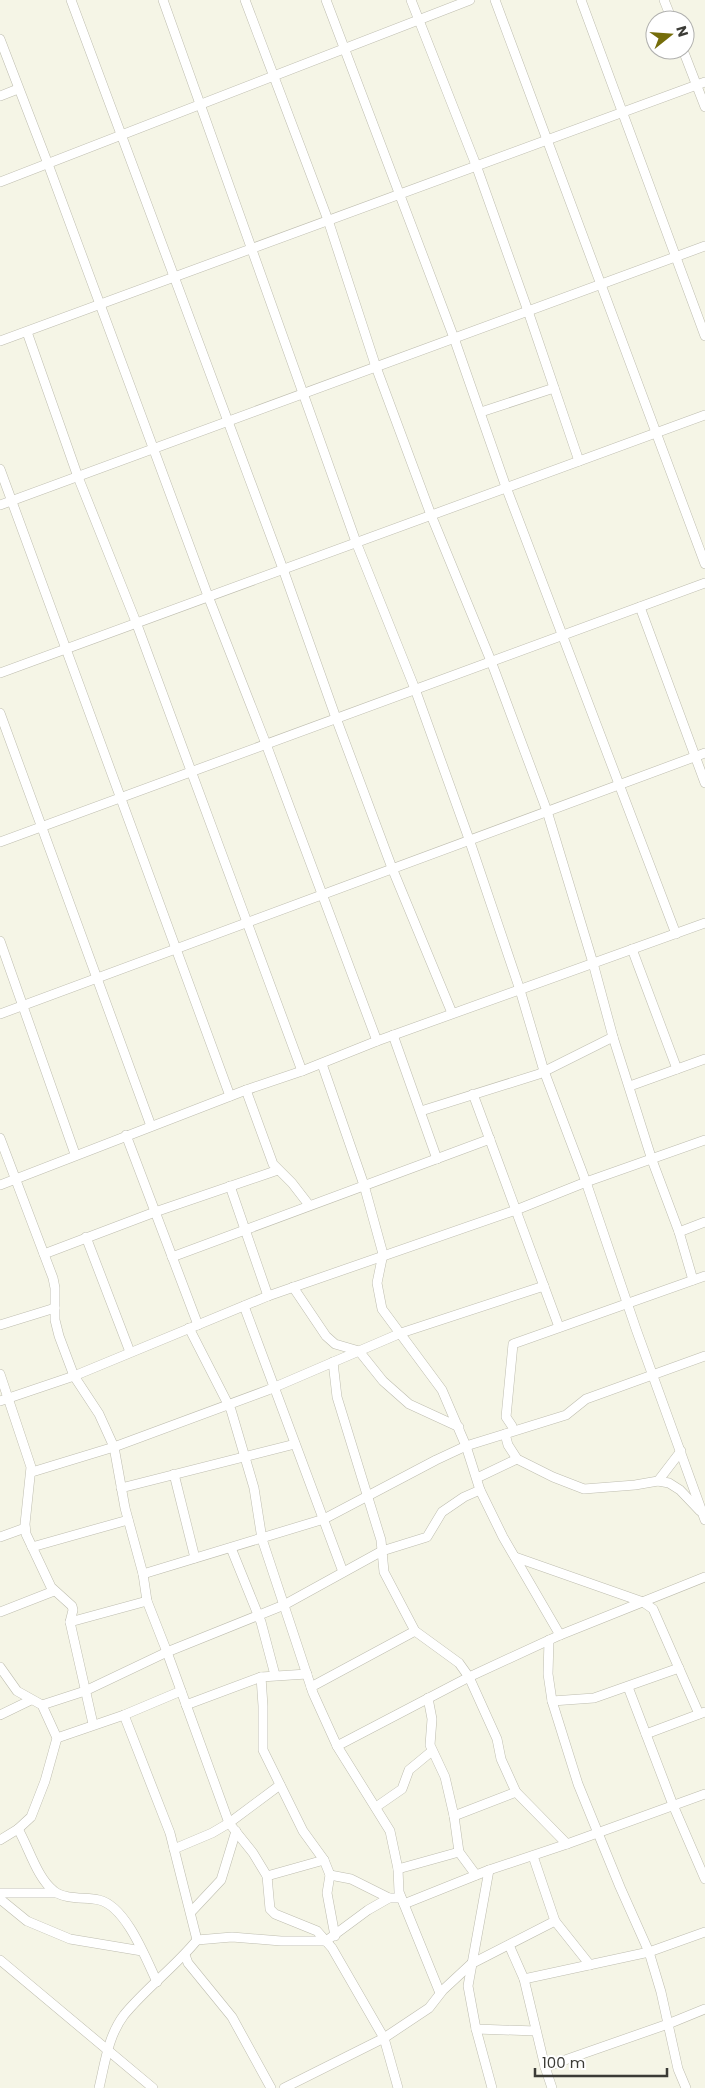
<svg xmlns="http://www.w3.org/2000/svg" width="705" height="2088" font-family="Poppins,sans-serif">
	<rect width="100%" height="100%" fill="#f5f5e6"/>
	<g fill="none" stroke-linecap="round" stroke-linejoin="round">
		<defs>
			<g id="minor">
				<path d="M71,0L283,569L336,718L392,868L452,1013"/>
				<path d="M163,0L356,542L415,689L469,839L520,990L544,1071L586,1182L636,1329L705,1520"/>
				<path d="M245,0L328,220L376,367L431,515L491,661L547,811L593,963L613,1037L652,1160L679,1232L693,1280"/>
				<path d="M326,0L454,338L506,487L676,934"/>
				<path d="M411,0L476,165L528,311L579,461"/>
				<path d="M495,0L705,564"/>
				<path d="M581,0L705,336"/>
				<path d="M664,0L672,20"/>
				<path d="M0,39L48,164L208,596L266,744L377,1041"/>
				<path d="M683,50L705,107"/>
				<path d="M0,96L18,89"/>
				<path d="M0,182L470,0"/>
				<path d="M27,332L78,477L136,622L302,1071"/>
				<path d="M0,341L705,82"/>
				<path d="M481,412L554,388"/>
				<path d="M0,469L230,1096"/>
				<path d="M0,505L705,246"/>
				<path d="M640,607L705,783"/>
				<path d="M0,673L705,415"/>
				<path d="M0,713L151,1126"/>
				<path d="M0,842L705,583"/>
				<path d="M0,941L75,1154"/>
				<path d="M632,949L677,1069"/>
				<path d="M0,1014L705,753"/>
				<path d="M393,1035L437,1159"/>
				<path d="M322,1064L364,1185L383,1254L377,1283L382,1309L442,1390L466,1446L480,1490L503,1537L560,1635"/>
				<path d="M630,1086L705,1059"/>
				<path d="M246,1090L273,1164L292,1183L309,1205"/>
				<path d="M473,1094L559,1327"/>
				<path d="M421,1111L539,1074L613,1037"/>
				<path d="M126,1135L198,1325"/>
				<path d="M0,1138L53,1278L55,1288V1320L59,1336L74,1376L99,1414L114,1447L125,1508L143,1574L147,1601L167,1652L229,1823L253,1853L267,1876L270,1909L275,1914L317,1931L332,1948L384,2038L398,2088"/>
				<path d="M0,1185L246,1090L302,1071L377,1041L705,923"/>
				<path d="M230,1186L268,1296"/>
				<path d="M679,1232L705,1222"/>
				<path d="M86,1237L130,1352"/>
				<path d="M44,1254L155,1212L278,1170"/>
				<path d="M172,1257L490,1139"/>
				<path d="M293,1287L326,1336L335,1344L359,1351L383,1381L409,1404L459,1427"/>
				<path d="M244,1306L343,1572"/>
				<path d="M0,1325L55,1308"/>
				<path d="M189,1328L231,1410L254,1488L262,1539L313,1693L337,1746L390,1831L398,1869L399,1892L440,1993"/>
				<path d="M333,1362L337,1397L381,1540L384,1572L415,1631L459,1663L469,1677L497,1739L501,1759L516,1792L567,1844"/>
				<path d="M0,1374L31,1467L25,1524L26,1534L51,1587L72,1606L73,1610L70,1622L93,1724"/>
				<path d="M0,1401L74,1376L268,1296L516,1210L586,1182L705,1140"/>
				<path d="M512,1426L506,1417L513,1344L705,1276"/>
				<path d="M505,1434L508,1445L517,1459L553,1477L584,1489L635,1485L658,1481L669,1483L680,1490L700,1511"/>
				<path d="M32,1472L114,1447L268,1390L401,1333L544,1286"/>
				<path d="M174,1474L195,1558"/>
				<path d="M477,1478L517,1459"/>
				<path d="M658,1481L681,1451"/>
				<path d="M121,1488L295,1444"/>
				<path d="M0,1537L25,1528"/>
				<path d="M32,1547L128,1520"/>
				<path d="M231,1548L261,1622L275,1675"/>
				<path d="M515,1557L643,1602L653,1609L699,1714"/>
				<path d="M143,1574L324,1519L436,1460L466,1446L566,1415L586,1399L705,1356"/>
				<path d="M0,1612L54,1591"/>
				<path d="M70,1622L147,1601"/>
				<path d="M549,1640L548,1674L552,1701L578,1784L620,1887L649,1952L661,1992L678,2069L686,2088"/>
				<path d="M0,1667L17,1691L42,1705L57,1738L45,1781L31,1817L18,1829L0,1840"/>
				<path d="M261,1677L263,1706V1750L303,1831L324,1860L330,1875L327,1893L335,1936"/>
				<path d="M311,1687L415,1631"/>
				<path d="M628,1687L673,1805L705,1879"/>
				<path d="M428,1698L432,1719L430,1745L445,1777L454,1816L459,1852L476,1875"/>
				<path d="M552,1701L594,1698L679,1668"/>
				<path d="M42,1705L85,1691L167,1652L284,1605L382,1551L427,1537L442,1512L464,1497L480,1490"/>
				<path d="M186,1705L261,1677L307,1674"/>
				<path d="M0,1715L31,1700"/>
				<path d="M646,1734L705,1712"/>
				<path d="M57,1738L124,1715L181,1691"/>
				<path d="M337,1746L469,1677L560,1635L705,1577"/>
				<path d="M376,1807L402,1789L409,1770L432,1751"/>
				<path d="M454,1816L516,1792"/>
				<path d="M18,1829C29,1848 37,1878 54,1891C65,1900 86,1897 99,1900C126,1906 146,1959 157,1982"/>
				<path d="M174,1849L212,1833L229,1823L280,1785"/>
				<path d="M533,1856L555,1921L590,1965"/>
				<path d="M398,1869L459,1852"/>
				<path d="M489,1870L468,1986L476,2029L492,2088"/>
				<path d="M330,1875L351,1879L389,1898"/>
				<path d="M267,1876L324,1860"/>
				<path d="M0,1893H55"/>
				<path d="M0,1899L27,1921L70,1939L142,1951"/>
				<path d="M404,1904L489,1870L567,1844L705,1794"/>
				<path d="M191,1912L221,1880L236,1831"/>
				<path d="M197,1940L232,1937L281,1941H326L368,1910L389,1898H401"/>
				<path d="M509,1945L524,1979L545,2067L552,2088"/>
				<path d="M185,1955L188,1963L232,2017L271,2088"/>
				<path d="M0,1960L153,2088"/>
				<path d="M524,1979L649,1952L705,1932"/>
				<path d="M476,2029L536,2031"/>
				<path d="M545,2067L668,2024L705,2009"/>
				<path d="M99,2088C105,2063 108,2036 124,2015C146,1988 175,1967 197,1940L170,1833L124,1715"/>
				<path d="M284,2088L384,2038L429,2008L443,1990L471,1964L555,1921"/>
			</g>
		</defs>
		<use href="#minor" stroke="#bebdaf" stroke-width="10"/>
		<use href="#minor" stroke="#fff" stroke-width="9"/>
	</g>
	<g transform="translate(670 35) rotate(73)"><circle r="24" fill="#ffffff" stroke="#b1b1af"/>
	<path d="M0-4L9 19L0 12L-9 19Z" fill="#756d0a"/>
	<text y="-8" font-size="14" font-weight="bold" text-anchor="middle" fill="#3b3b36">N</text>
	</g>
	<path d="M535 2068v8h132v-8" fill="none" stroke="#3b3b36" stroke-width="2.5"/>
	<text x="542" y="2068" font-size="15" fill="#3b3b36" stroke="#ffffff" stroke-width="4" paint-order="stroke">100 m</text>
</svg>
